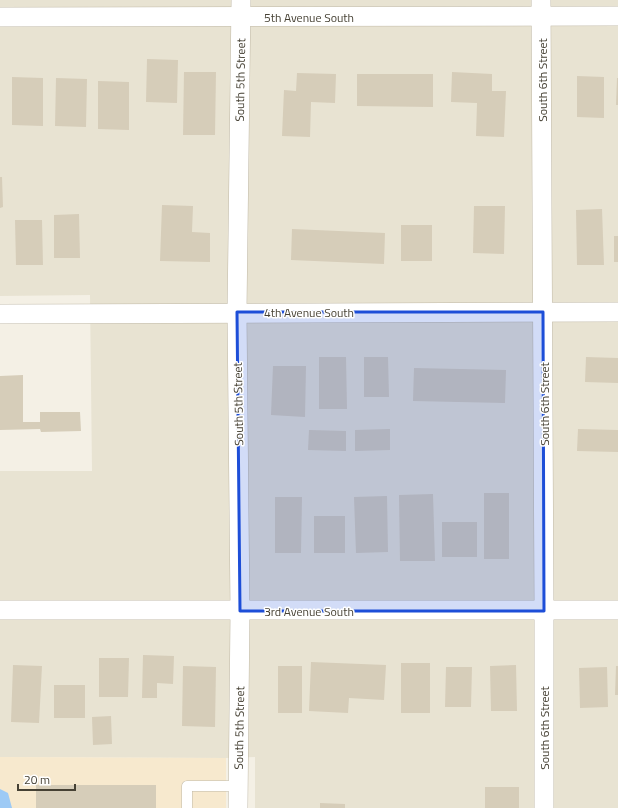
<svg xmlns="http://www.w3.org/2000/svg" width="618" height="808" font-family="'Titillium Web',sans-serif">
	<rect width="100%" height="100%" fill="#f4f0e5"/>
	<path fill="#e8e3d2" d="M0,0H618V808H255V757L226,758L0,757V471H92L90,295L0,296Z"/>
	<path fill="#f7e9ce" d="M0,757L226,758V808H0Z"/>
	<path fill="#9dcaf5" d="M0,789L8,793L12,808H0Z"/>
	<g fill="#d6cdb9">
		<path d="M147,59L178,60L177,103L146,102Z"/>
		<path d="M184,72H216L215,135H183Z"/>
		<path d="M452,72L492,74V91H506L504,137L476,136L477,103L451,102Z"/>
		<path d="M297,73L336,74L335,103L311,102L310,137L282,136L284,90L296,91Z"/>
		<path d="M357,74H433V107L357,106Z"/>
		<path d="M577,76L604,77V118L577,117Z"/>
		<path d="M12,77L43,78V126L12,125Z"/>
		<path d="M56,78L87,79L86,127L55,126Z"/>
		<path d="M617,78H618V105H616Z"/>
		<path d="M98,81L129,82V130L98,129Z"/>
		<path d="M0,177H2L3,207L0,208Z"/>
		<path d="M162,205L193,206L192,232L210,233V262L160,261Z"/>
		<path d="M474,206H505L504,254L473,253Z"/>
		<path d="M602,209L604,265H577L576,210Z"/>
		<path d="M79,214L80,258H54V215Z"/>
		<path d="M15,220H42L43,265H16Z"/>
		<rect x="401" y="225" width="31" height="36"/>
		<path d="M292,229L385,233L384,264L291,260Z"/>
		<rect x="614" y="236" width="4" height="26"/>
		<path d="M319,357H346L347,409H319Z"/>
		<path d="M364,357H388L389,397H364Z"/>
		<path d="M586,357L618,358V383L585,382Z"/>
		<path d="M273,366H306L305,417L271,415Z"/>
		<path d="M414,368L506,370L505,403L413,401Z"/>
		<path d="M23,375V422H40V412H80L81,431L41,432L40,429L0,430V376Z"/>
		<path d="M390,429V450L355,451V430Z"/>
		<path d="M578,429L618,430V452L577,451Z"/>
		<path d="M309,430L346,431V451L308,450Z"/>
		<rect x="484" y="493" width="25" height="66"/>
		<path d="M433,494L435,561H400L399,495Z"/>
		<path d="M387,496L388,552L356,553L354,497Z"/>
		<path d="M275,497H302L301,553H275Z"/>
		<rect x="314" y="516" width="31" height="37"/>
		<rect x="442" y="522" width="35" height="35"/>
		<path d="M143,655L174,656L173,684L157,683V698H142Z"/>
		<path d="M99,658H129L128,697H99Z"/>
		<path d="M311,662L386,665L384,700L349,698L348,713L309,711Z"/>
		<rect x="401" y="663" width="29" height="50"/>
		<path d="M13,665L42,666L39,723L11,722Z"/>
		<path d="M516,665L517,711H491L490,666Z"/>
		<path d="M183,666L216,667L215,727L182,726Z"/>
		<rect x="278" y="666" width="24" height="47"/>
		<path d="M616,666H618V695H615Z"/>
		<path d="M446,667H472L471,707H445Z"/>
		<path d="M607,667L608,707L580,708L579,668Z"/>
		<rect x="54" y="685" width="31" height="33"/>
		<path d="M111,716L112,744L93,745L92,717Z"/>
		<rect x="36" y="785" width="120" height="23"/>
		<rect x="485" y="787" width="34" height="21"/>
		<path d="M320,803L345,804V808H320Z"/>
	</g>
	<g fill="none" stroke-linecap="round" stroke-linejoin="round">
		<defs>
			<path id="service" d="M187,808V786H239"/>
			<g id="minor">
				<path d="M541,0L544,611V808"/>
				<path d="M0,17L618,16"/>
				<path d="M0,314L618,312"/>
				<path d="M0,610H618"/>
				<path d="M238,808L240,611L237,312L241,0"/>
			</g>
		</defs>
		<use href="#service" stroke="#c0b9a7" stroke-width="11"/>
		<use href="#minor" stroke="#c0b9a7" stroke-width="20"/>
		<use href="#service" stroke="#fff" stroke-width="10"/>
		<use href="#minor" stroke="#fff" stroke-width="19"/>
	</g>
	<path fill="#1d4ed8" fill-opacity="0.2" stroke="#1d4ed8" stroke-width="3" stroke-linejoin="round" d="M237,312H543L544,611H240Z"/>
	<g text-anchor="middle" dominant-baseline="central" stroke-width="3" stroke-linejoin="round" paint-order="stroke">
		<g font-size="12" fill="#464134" stroke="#fff">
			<text x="309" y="17">5th Avenue South</text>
			<text transform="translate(240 80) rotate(-89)">South 5th Street</text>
			<text transform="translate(542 80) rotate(-90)">South 6th Street</text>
			<text x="309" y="312">4th Avenue South</text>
			<text transform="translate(238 404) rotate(-91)">South 5th Street</text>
			<text transform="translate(544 404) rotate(-90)">South 6th Street</text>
			<text x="309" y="611">3rd Avenue South</text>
			<text transform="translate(239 728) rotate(-89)">South 5th Street</text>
			<text transform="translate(544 728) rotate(-90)">South 6th Street</text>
		</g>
	</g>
	<path d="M18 784v6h57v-6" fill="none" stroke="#464134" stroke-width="2"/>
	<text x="24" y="784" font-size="12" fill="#464134" stroke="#ffffff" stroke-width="3" paint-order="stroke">20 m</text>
</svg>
